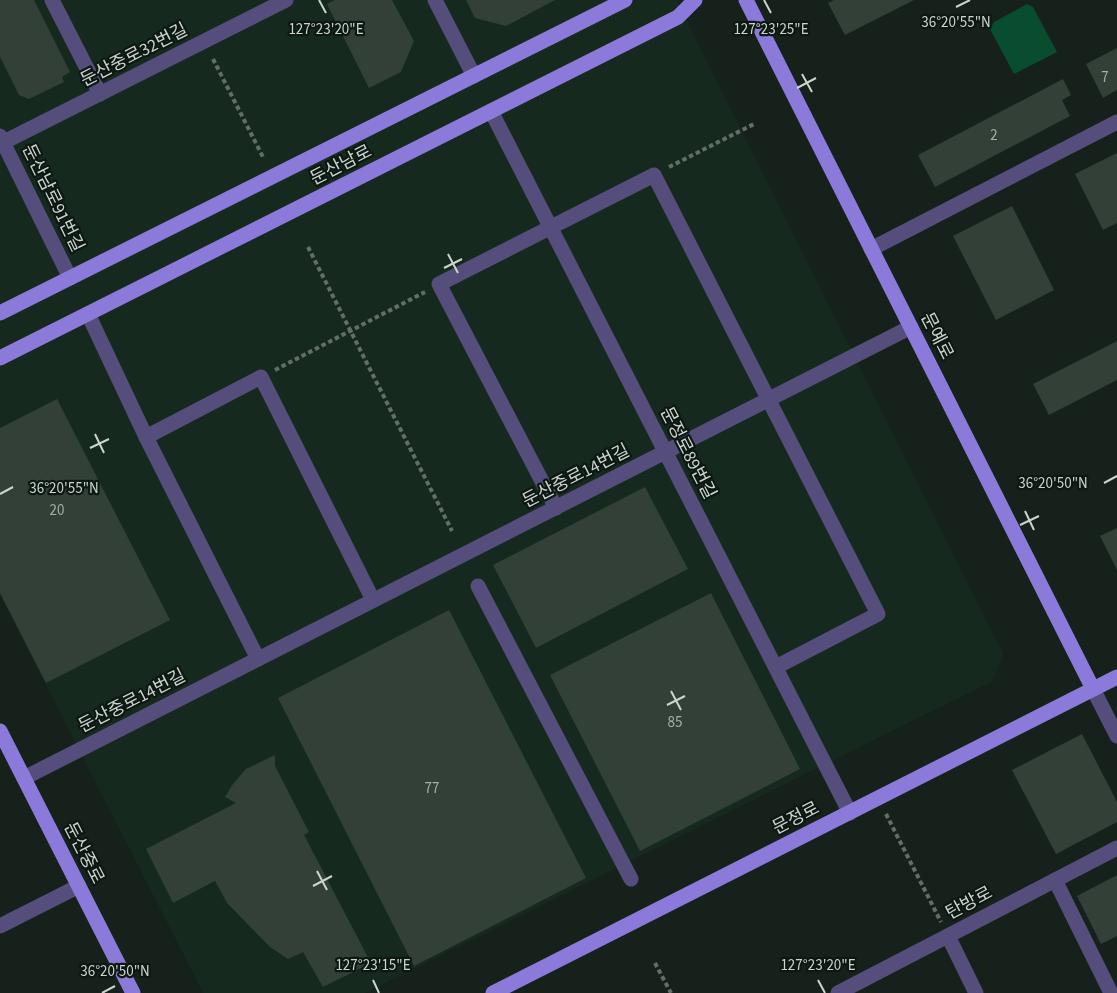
<svg xmlns="http://www.w3.org/2000/svg" width="1117" height="993" font-family="'Source Sans 3','Noto Sans KR',sans-serif">
<style>
.built{fill:#15291e}
.green{fill:#094d30}
.building{fill:#324038}
.lines{fill:none;stroke-linecap:round;stroke-linejoin:round}
.path{stroke:#646e68;stroke-width:4;stroke-dasharray:4.5 3;stroke-linecap:butt}
.minor{stroke:#554d7b;stroke-width:15}
.major{stroke:#8c7adb;stroke-width:15}
.ticks{fill:none;stroke:#ccd4cf;stroke-width:2}
.labels{text-anchor:middle;dominant-baseline:central;stroke-width:4.5;stroke-linejoin:round;paint-order:stroke}
.number-label{font-size:15px;fill:#a6afa9}
.street-label{font-size:18px;fill:#ccd4cf;stroke:#0c1811}
.ticks-label{font-size:15px;text-anchor:middle;fill:#ccd4cf;stroke:#0c1811;stroke-width:4.5;stroke-linejoin:round;paint-order:stroke}
</style>
<rect width="100%" height="100%" fill="#15211a"/>
<polygon class="built" points="0,0 677,0 1003,653 993,681 365,993 203,993 0,595"/>
<polygon class="green" points="1027,4 1033,7 1057,52 1014,74 990,29 994,22"/>
<g class="building">
<polygon points="0,0 34,0 70,72 62,77 64,82 29,99 19,95 0,57"/>
<polygon points="335,0 392,0 414,41 401,72 369,88 327,4"/>
<polygon points="466,0 555,0 506,26 475,18"/>
<polygon points="834,0 914,0 845,35 828,3"/>
<polygon points="1117,48 1117,90 1103,98 1086,64"/>
<polygon points="1063,79 1071,95 1062,100 1070,116 935,187 918,155"/>
<polygon points="1117,153 1117,223 1103,230 1075,174"/>
<polygon points="1012,206 1054,290 996,320 953,236"/>
<polygon points="1117,341 1117,380 1049,415 1033,384"/>
<polygon points="57,399 170,620 46,683 0,593 0,428"/>
<polygon points="645,487 688,569 536,648 493,565"/>
<polygon points="1117,528 1117,570 1100,536"/>
<polygon points="711,593 800,769 640,851 550,675"/>
<polygon points="449,610 586,878 414,966 278,698"/>
<polygon points="1082,734 1117,802 1117,822 1056,854 1012,770"/>
<polygon points="275,755 275,766 309,832 304,835 371,963 323,987 303,952 288,959 270,947 227,903 215,881 173,903 146,849 236,803 225,797 233,784 246,769"/>
<polygon points="1117,875 1117,936 1101,944 1077,896"/>
</g>
<g class="lines">
<g class="path">
<polyline points="213,59 264,159"/>
<polyline points="669,167 754,124"/>
<polyline points="308,247 452,531"/>
<polyline points="275,370 425,292"/>
<polyline points="886,814 941,922"/>
<polyline points="655,963 671,993"/>
</g>
<g class="minor">
<polyline points="52,0 100,94"/>
<polyline points="435,0 474,76"/>
<polyline points="491,111 850,813"/>
<polyline points="0,136 70,278"/>
<polyline points="0,144 286,0"/>
<polyline points="871,249 1117,122"/>
<polyline points="88,314 146,437 258,659"/>
<polyline points="146,437 261,377 373,600"/>
<polyline points="556,508 439,284 654,175 878,614 776,667"/>
<polyline points="478,586 631,879"/>
<polyline points="1093,689 1117,736"/>
<polyline points="24,778 911,327"/>
<polyline points="1055,880 1111,993"/>
<polyline points="0,926 79,886"/>
<polyline points="948,936 976,993"/>
<polyline points="838,993 1117,848"/>
</g>
<g class="major">
<polyline points="746,0 1093,689"/>
<polyline points="0,313 625,0"/>
<polyline points="0,358 678,17 695,0"/>
<polyline points="0,731 133,993"/>
<polyline points="493,993 1117,677"/>
</g>
</g>
<path class="ticks" d="M319,0l7,13M764,0l7,13M956,7l14,-7M802,74l10,18M797,88l19,-10M448,254l10,19M444,268l18,-9M95,434l9,19M90,448l19,-9M1104,483l13,-7M0,494l13,-7M1025,511l9,19M1020,525l19,-9M671,691l10,19M667,705l18,-9M317,871l10,19M313,886l19,-10M373,980l6,13M818,980l7,13M102,993l13,-7"/>
<g class="labels">
<g class="number-label">
<text x="1105" y="77">7</text>
<text x="994" y="135">2</text>
<text x="57" y="510">20</text>
<text x="675" y="722">85</text>
<text x="432" y="788">77</text>
</g>
<g class="street-label">
<text transform="translate(134 55) rotate(-27)">둔산중로32번길</text>
<text transform="translate(341 165) rotate(-27)">둔산남로</text>
<text transform="translate(53 198) rotate(64)">둔산남로91번길</text>
<text transform="translate(937 336) rotate(63)">문예로</text>
<text transform="translate(688 453) rotate(63)">문정로89번길</text>
<text transform="translate(576 476) rotate(-27)">둔산중로14번길</text>
<text transform="translate(132 701) rotate(-27)">둔산중로14번길</text>
<text transform="translate(796 818) rotate(-27)">문정로</text>
<text transform="translate(84 853) rotate(63)">둔산중로</text>
<text transform="translate(969 903) rotate(-28)">탄방로</text>
</g>
</g>
<g class="ticks-label">
<text x="956" y="27">36°20'55"N</text>
<text x="326" y="34">127°23'20"E</text>
<text x="771" y="34">127°23'25"E</text>
<text x="1053" y="488">36°20'50"N</text>
<text x="64" y="493">36°20'55"N</text>
<text x="373" y="970">127°23'15"E</text>
<text x="818" y="970">127°23'20"E</text>
<text x="115" y="976">36°20'50"N</text>
</g>
</svg>
